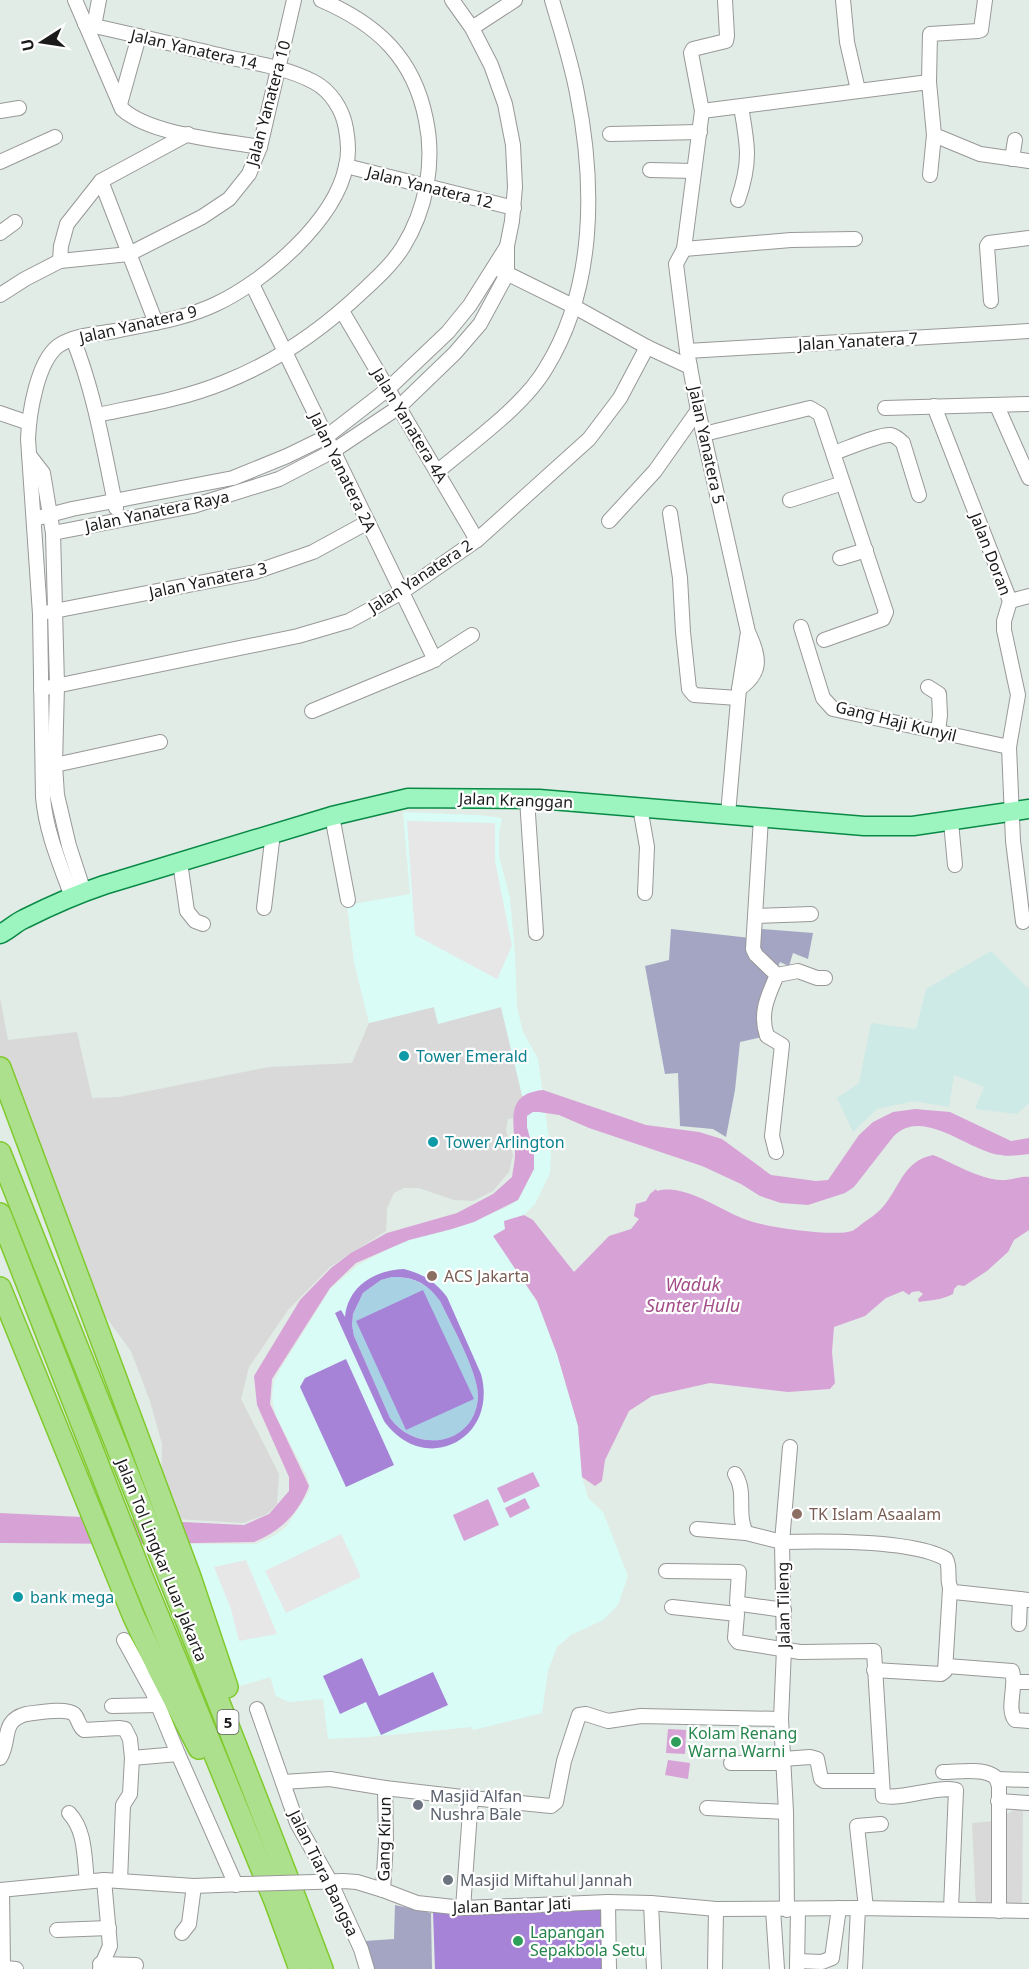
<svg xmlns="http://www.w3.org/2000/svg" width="1029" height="1969" font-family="'Noto Sans',sans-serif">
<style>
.residential{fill:#d8d9d8}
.education{fill:#d9fcf6}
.farmland{fill:#cdeae7}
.grass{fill:#a9d1e4}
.cemetery{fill:#a3a5c3}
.pitch{fill:#a683d7;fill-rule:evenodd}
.parking{fill:#e7e7e7}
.water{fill:#d7a3d6}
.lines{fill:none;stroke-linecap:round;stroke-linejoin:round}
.minor-casing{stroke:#989898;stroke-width:16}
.major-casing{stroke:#098946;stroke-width:21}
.highway-casing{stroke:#81ca2e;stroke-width:24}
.minor{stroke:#fff;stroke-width:14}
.major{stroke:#9cf5be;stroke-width:18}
.highway{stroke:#ace08c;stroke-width:21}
.minor-bridge-casing{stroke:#989898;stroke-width:16;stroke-linecap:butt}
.minor-bridge{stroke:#fff;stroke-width:14}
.culture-dot{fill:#0f9aa8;stroke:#fff;stroke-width:2}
.education-dot{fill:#8d6e63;stroke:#fff;stroke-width:2}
.leisure-dot{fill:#2e9e5b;stroke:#fff;stroke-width:2}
.worship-dot{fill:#6b7280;stroke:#fff;stroke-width:2}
.labels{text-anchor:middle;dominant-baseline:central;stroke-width:4.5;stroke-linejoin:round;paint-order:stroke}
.shield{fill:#fff;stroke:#5f5f5f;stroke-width:1.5}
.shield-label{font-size:15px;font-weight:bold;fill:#1b1b1b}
.street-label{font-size:16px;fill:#1b1b1b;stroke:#fff}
.culture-label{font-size:16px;fill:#0d838f;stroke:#fff;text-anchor:start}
.education-label{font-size:16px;fill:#785e54;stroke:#fff;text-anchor:start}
.leisure-label{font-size:16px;fill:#27864d;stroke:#fff;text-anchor:start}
.worship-label{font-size:16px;fill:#5b616d;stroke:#fff;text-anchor:start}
.water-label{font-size:18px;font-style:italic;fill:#a34e89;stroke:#fff}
</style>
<rect width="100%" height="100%" fill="#e1ece6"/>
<g class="residential">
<polygon points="0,998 8,1040 77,1032 92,1098 119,1097 269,1067 352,1063 369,1023 434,1007 438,1024 501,1007 527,1116 508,1119 506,1130 513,1155 509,1172 493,1191 473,1201 454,1200 419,1188 404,1188 394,1193 387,1208 386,1231 330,1267 288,1310 249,1367 241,1399 279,1474 277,1504 267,1514 243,1523 176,1519 161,1503 162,1444 150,1401 131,1351 86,1290 0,1075"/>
<polygon points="1023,1805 1022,1909 976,1907 972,1823 995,1821"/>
</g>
<polygon class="education" points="403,812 478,815 502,818 499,834 499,856 510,898 515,954 517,1007 523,1032 538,1059 551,1154 550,1173 535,1204 524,1215 504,1221 509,1260 537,1301 557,1354 578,1426 582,1477 588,1498 603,1512 628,1576 618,1605 603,1620 571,1635 557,1647 548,1671 542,1713 473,1730 472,1727 369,1737 328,1739 323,1699 289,1702 276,1696 270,1677 234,1688 183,1544 256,1544 272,1537 286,1527 306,1497 310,1489 307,1476 275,1414 272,1397 274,1381 281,1368 331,1288 358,1265 392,1247 409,1240 452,1229 505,1208 518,1200 534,1169 534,1154 527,1127 527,1116 501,1007 438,1024 434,1007 369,1023 354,962 347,905 410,894"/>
<polygon class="farmland" points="991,951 1029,989 1029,1103 1017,1114 975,1109 984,1087 954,1075 949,1107 914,1101 877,1109 853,1132 837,1098 859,1083 871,1023 916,1029 926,989"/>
<path class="grass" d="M392,1277c22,0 36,7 48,24 11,23 38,71 38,95 -2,49 -60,59 -88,22l-36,-82 -2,-11 1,-11 10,-21 18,-13z"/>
<g class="cemetery">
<polygon points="671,929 759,939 762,929 813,933 808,959 793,953 789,966 780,962 767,991 762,1037 740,1042 735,1090 726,1137 713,1129 680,1126 678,1073 665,1074 645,966 669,960"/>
<polygon points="395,1905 431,1913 432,1969 373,1969 365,1941 394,1939"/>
</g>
<g class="pitch">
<path d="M404,1269c19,5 31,12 43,28l34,77c18,66 -57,103 -97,47l-49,-108 6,-3 4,7c3,-31 30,-47 59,-48zM392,1277c22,-1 36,7 48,24 11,23 38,71 38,95 -2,49 -61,59 -88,22l-36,-82 -2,-11 1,-11 10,-21 18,-13z"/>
<polygon points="423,1290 474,1399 406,1430 356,1321"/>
<polygon points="346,1359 394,1465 346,1487 300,1387 305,1378"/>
<polygon points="362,1658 379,1696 433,1672 448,1705 381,1735 366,1702 340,1714 323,1676"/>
<polygon points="601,1907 603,1969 435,1969 433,1912"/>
</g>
<g class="parking">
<polygon points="407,821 495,823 495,861 512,946 497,979 415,935"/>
<polygon points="341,1534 361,1577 286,1613 265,1571"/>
<polygon points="246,1560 277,1634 239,1641 231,1609 214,1567"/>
</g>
<g class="water">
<path d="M543,1090l103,35 53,7 23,7 49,36 45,6 12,-1 31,-45 14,-13 20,-10 22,-3 35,3 61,29 18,-3v16c-9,1 -19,3 -28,1 -32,-3 -79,-50 -108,-18l-39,50 -9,6 -37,12 -27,-2 -21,-7 -19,-12 -39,-18 -113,-38 -30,-13 -20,-3h-6l-6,4v11l7,27v15l-16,31 -44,22 -22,7 -43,11 -53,23 -26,25 -58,91 -2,25 39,82c-10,27 -28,45 -55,56l-113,2 -141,-1v-30l244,12 25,-11 20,-23v-14l-32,-72 -3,-29 46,-76 31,-32 20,-15 36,-20 70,-20 36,-19 19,-17c1,-8 3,-16 3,-24 0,-30 -12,-59 28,-63z"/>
<path d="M933,1155c21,8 45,24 68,25 10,1 18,-4 28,-3v53l-15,10 -6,12 -21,19 -23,15 -6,-1 -4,4 -1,5c-12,6 -21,6 -34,8l-1,-3 5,-5 -4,-3 -7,1 -3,3 -6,-4 -17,7 -21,18 -31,11 -2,25 3,31 -5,6 -42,3 -78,-9 -58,13 -23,15 -24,49 -3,21 -7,5 -13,-9 -4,-51 -21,-72 -20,-53 -44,-65 12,-7 -1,-8 20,-6 9,5 41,52 35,-36 22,-7 8,-10 -5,-3 2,-12 10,-3 4,-7 6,-5 1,2c29,-8 63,20 90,29 18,7 87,17 105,11 3,-1 8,-6 11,-8 6,-4 13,-9 18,-14 19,-20 21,-48 52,-54z"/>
<polygon points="533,1472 540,1486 504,1503 497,1488"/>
<polygon points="525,1498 530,1508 510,1518 505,1508"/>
<polygon points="488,1499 499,1525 464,1541 453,1515"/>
<polygon points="668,1729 686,1730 685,1754 666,1753"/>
<polygon points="668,1760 690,1763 688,1779 665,1775"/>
</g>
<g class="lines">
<g class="minor-casing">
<g id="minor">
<path d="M75,0l47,109c29,26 99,31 138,38"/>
<polyline points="725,0 727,36 726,41 693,49 691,53 702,111 684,249 676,264 687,351 698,410 748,632 739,689 728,814"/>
<polyline points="843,0 847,42 858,90"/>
<polyline points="94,26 99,0"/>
<polyline points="472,28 515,0"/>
<polyline points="929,82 930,34 978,31 981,30 985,0"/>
<polyline points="120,104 139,36"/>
<polyline points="0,111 19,108"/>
<polyline points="702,111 929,82 934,135 980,154 1029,161"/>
<polyline points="610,134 700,132"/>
<polyline points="1012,159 1015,140"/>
<polyline points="0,162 55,137"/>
<polyline points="346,166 514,208"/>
<polyline points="650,170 694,171"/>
<polyline points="930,175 934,135"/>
<polyline points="101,181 156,323"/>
<path d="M738,200c13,-38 10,-54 3,-93"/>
<polyline points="0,233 15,222"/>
<polyline points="684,249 791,240 855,239"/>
<polyline points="60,261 61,246 67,224 101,181 188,134"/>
<polyline points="500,270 573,306 647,347 690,367"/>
<polyline points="252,284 435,660"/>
<polyline points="0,295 25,279 60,261 129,254 202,217 229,199 249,174 260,147 294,0"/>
<polyline points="991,301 987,246 989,243 1029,238"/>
<polyline points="342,311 477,540"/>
<path d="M73,339c22,55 31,112 43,169"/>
<polyline points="687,351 1029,331"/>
<polyline points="934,406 1010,601 1004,621 1004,630 1018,695 1009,747 1013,841 1023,922"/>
<polyline points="997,406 1029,478"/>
<polyline points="885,408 1029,404"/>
<polyline points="0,413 29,423"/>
<path d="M97,415c43,-9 87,-16 128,-33 53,-21 98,-53 139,-92 14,-13 29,-27 39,-43 23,-37 32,-84 23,-127 -12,-62 -49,-96 -105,-120"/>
<polyline points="704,434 810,408 820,414 886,612 883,619 824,640"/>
<path d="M834,453c12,-4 45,-19 57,-18 5,1 9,5 12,8l16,52"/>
<polyline points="29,455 43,473 53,533 57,685 55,765 57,795 69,846 84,892"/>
<path d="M437,472c34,-29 87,-66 109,-104 50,-81 49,-185 31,-275 -6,-32 -16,-62 -25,-93"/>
<polyline points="790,500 843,483"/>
<polyline points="670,513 680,578 683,632 689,689 694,695 738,698"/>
<polyline points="34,519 72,509 233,478 287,456 326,437 388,389 448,332 470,305 506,248"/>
<polyline points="609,521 655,471 698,410"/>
<polyline points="53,533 193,506 279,479 333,451 399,407 455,353 480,324 507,274 507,246 512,221 515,187 513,145 505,104 491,65 472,28 452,0"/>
<polyline points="840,558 866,550"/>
<polyline points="1010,601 1029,596"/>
<polyline points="49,612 255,572 313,552 368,522"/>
<polyline points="801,627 823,698 833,709 1009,747"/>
<polyline points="928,687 939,694 940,715 938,732"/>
<polyline points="41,689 298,636 349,621 402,592 477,540 589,439 620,398 647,347"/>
<path d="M739,689c23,-16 21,-31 10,-55"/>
<polyline points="312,711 430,662 472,635"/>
<polyline points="55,765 160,742"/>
<polyline points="527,799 536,933"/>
<polyline points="640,807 647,847 645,893"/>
<polyline points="332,816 348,900"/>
<path d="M761,818l-8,131 3,6 21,20c-9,21 -18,38 -10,61l15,9 -10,91 4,16"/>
<polyline points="951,822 955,865"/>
<polyline points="180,862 187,911 195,921 203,924"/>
<path d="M72,897c-12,-33 -26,-65 -29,-100l-3,-183 -12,-175c1,-25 9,-77 30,-93 16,-11 39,-12 57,-15 33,-7 70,-12 101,-27 49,-23 119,-83 130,-138 3,-11 2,-26 0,-37 -3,-19 -15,-38 -32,-47 -26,-14 -59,-19 -87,-25 -47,-11 -95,-23 -142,-33"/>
<polyline points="264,908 273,833"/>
<polyline points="756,916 811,914"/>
<polyline points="777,975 798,971 817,978 825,978"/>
<path d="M735,1474c12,19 1,38 11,59"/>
<polyline points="697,1529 746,1533 782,1542 790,1447"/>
<polyline points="666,1571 739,1572 737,1602 741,1604 784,1610"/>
<path d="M672,1607l65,7 -2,24 3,4 62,10 74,-1 9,145c22,4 54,-11 73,-6l-5,119"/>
<polyline points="1019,1624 1020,1599"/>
<polyline points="124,1640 153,1693 178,1754 236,1885"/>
<path d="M947,1666l65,5c5,15 -6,37 3,49l14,1"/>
<polyline points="874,1670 941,1674 945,1671 950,1589"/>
<polyline points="1014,1682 1029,1682"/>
<polyline points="112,1706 158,1705"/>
<polyline points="257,1709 297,1823 330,1881 361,1949 367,1969"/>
<path d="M0,1758c11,-17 0,-37 26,-44 10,-1 39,-7 48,0 5,5 4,12 10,16l35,-2 6,1 5,10 2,19 -2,36 -7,11 -3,76"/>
<polyline points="132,1758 178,1754"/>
<polyline points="783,1759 810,1757 817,1759 821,1779 824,1781 881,1781"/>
<polyline points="731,1763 783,1763"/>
<path d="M943,1772c14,0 37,-4 49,3 5,2 6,7 7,12v124"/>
<polyline points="997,1779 1029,1780"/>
<polyline points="283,1782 330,1779 385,1788 471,1798"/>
<polyline points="998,1801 1029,1803"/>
<polyline points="707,1808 786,1812"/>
<path d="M69,1813c17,18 15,45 18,68"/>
<polyline points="314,1882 343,1881 357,1882 383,1890 417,1903 463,1908 608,1902 651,1903 716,1909 858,1908 1029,1911"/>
<polyline points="0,1890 104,1880 194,1886 243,1884"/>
<polyline points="2,1890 3,1965 5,1968 16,1969"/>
<polyline points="383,1890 386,1842 385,1788"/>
<polyline points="608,1902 609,1969"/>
<polyline points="651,1903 654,1969"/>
<polyline points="463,1908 471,1798 551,1806 556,1802 564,1761 579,1715 586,1714 608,1721 641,1716 781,1719"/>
<polyline points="866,1908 857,1826 881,1824"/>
<polyline points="773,1909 777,1969"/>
<path d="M787,1910l-1,-98 -5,-93 3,-70 -2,-107c39,-1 132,-2 164,17 6,11 -2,25 8,33l75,8"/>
<polyline points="57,1930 109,1928"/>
<polyline points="182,1933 189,1924 194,1886"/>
<polyline points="797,1961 822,1962 832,1958 839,1908"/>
<polyline points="100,1964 136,1965"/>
<polyline points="100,1969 110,1946 104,1880"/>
<polyline points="715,1969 716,1909"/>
<polyline points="797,1969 798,1909"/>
<polyline points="855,1969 858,1908"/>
</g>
</g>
<g class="major-casing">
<path id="major" d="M0,934c9,-4 15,-11 24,-15 26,-13 53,-25 80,-34l228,-69 76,-18 131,1 325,27h49l116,-17"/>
</g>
<g class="highway-casing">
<g id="highway">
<polyline points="0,1068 190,1577 227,1687"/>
<path d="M0,1153c107,272 219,542 322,816"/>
<polyline points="0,1214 140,1572 275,1901 300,1969"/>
<polyline points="0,1288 134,1617 159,1670 199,1748"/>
</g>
</g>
<use href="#minor" class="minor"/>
<use href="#major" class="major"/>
<use href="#highway" class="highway"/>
<g class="minor-bridge-casing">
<polyline id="minor-bridge" points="243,1884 314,1882"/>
</g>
<use href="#minor-bridge" class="minor-bridge"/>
</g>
<g class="culture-dot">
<circle cx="404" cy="1056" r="6"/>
<circle cx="433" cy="1142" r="6"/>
<circle cx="18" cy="1597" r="6"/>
</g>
<g class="education-dot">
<circle cx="432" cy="1276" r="6"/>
<circle cx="797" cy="1514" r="6"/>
</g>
<g class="leisure-dot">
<circle cx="676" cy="1742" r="6"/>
<circle cx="518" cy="1941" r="6"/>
</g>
<g class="worship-dot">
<circle cx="418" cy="1805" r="6"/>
<circle cx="448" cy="1880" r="6"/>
</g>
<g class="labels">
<rect class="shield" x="217.5" y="1710" width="21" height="24" rx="4.5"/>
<g class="shield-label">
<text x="228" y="1722">5</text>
</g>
<g class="street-label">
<text transform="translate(194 49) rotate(13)">Jalan Yanatera 14</text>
<text transform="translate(268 103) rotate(-75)">Jalan Yanatera 10</text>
<text transform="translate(430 187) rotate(14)">Jalan Yanatera 12</text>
<text transform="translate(138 324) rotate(-13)">Jalan Yanatera 9</text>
<text transform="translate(858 341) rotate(-3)">Jalan Yanatera 7</text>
<text transform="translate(410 425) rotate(59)">Jalan Yanatera 4A</text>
<text transform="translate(707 445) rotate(78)">Jalan Yanatera 5</text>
<text transform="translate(343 472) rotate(64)">Jalan Yanatera 2A</text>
<text transform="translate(157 511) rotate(-12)">Jalan Yanatera Raya</text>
<text transform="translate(991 554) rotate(69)">Jalan Doran</text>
<text transform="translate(420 576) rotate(-33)">Jalan Yanatera 2</text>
<text transform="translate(208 580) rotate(-12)">Jalan Yanatera 3</text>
<text transform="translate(896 721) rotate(14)">Gang Haji Kunyil</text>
<text transform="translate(516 800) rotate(2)">Jalan Kranggan</text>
<text transform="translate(162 1560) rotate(68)">Jalan Tol Lingkar Luar Jakarta</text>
<text transform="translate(783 1605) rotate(-91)">Jalan Tileng</text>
<text transform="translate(384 1839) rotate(-89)">Gang Kirun</text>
<text transform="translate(324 1873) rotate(64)">Jalan Tiara Bangsa</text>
<text transform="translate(512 1905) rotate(-2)">Jalan Bantar Jati</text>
</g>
<g class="culture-label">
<text x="416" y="1056">Tower Emerald</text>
<text x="445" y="1142">Tower Arlington</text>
<text x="30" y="1597">bank mega</text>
</g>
<g class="education-label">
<text x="444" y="1276">ACS Jakarta</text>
<text x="809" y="1514">TK Islam Asaalam</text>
</g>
<g class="leisure-label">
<text x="688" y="1733">Kolam Renang<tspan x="688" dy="18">Warna Warni</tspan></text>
<text x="530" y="1932">Lapangan<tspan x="530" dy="18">Sepakbola Setu</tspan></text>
</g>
<g class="worship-label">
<text x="430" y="1796">Masjid Alfan<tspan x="430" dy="18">Nushra Bale</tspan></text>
<text x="460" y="1880">Masjid Miftahul Jannah</text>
</g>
<g class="water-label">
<text x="693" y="1284">Waduk<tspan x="693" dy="21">Sunter Hulu</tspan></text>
</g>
</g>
<g transform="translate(42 42) rotate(258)" stroke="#ffffff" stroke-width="4.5" paint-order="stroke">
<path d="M0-4.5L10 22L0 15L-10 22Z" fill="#1b1b1b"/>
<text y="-9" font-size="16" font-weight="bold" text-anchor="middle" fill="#1b1b1b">U</text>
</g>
</svg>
